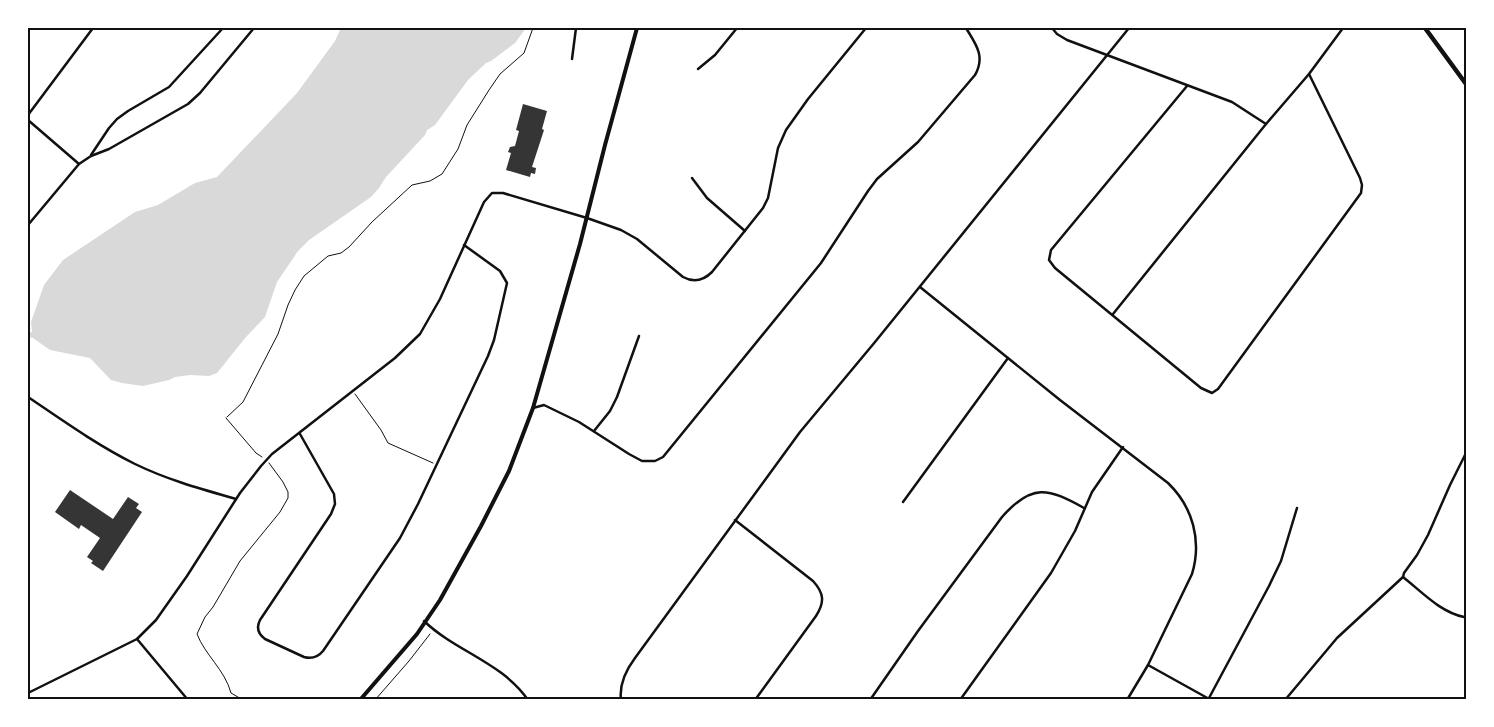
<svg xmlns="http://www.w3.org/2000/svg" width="1494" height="727" font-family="'IBM Plex Sans',sans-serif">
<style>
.water{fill:#d9d9d9}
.building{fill:#353535}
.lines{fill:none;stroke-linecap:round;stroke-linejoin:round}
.path{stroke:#111;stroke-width:1}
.minor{stroke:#111;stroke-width:2.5}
.secondary{stroke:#111;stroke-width:4}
.primary{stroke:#111;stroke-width:4.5}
.neatline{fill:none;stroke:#111;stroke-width:2}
</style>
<rect width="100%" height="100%" fill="#fff"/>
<polygon class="water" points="341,28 526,28 515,43 491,61 486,63 468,80 435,125 427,130 425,135 386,177 379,188 371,197 309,240 298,251 277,282 265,317 246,337 217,373 209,376 190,375 175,377 169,380 143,386 122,383 111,380 90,358 50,350 33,338 28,337 28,333 32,332 31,322 44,285 63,260 135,212 158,205 195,183 217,177 297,93 335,41"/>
<g class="building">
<polygon points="523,104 547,111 542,129 544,130 532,167 536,168 535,174 531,173 530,177 506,170 511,153 508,152 510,147 515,146 519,131 516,130"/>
<polygon points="70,490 113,519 128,497 139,504 136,508 142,512 103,571 91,563 93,561 87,557 100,538 81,525 79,529 55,512"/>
</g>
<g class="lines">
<g class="path">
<polyline points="355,394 381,430 388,443 433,463"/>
<polyline points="227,417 243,402 278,334 288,305 295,290 304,276 328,256 341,253 349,247 372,222 412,185 430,181 442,174 458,149 467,125 489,90 500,74 524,53 533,28"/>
<polyline points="226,418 256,453 262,457"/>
<path d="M243,700l-12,-7c-6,-23 -26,-38 -34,-59l8,-17 8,-10 27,-46 40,-49 8,-14v-6l-5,-10 -14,-19"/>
<polyline points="375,700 409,661 430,634"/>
</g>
<g class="minor">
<polyline points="1052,28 1057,34 1067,40 1232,102 1266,124"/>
<polyline points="572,59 576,28"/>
<polyline points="698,69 715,55 737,28"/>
<polyline points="1187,86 1051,250 1049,260 1055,268 1201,388 1212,393 1218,389 1361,193 1362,185 1360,178 1309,74"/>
<polyline points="28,115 93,28"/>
<polyline points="28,120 79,164"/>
<polyline points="91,155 109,128 117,119 128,111 169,87 223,28"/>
<polyline points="692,178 707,198 745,231"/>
<polyline points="28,225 79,164 91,156 109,149 188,104 200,93 254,28"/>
<path d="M920,287l140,113 108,83c25,24 34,58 24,91l-44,91 -21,35"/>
<polyline points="1113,314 1266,124 1309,74 1343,28"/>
<path d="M28,397c34,23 69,48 107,67 33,16 66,25 101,35"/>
<path d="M533,408l11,-3 35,17 50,32 13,7h13l8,-4 158,-194 47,-72 9,-12 41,-37 57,-67c11,-19 0,-32 -9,-47"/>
<polyline points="594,431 610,411 617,397 639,336"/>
<path d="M300,434l34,60 1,10 -4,10 -71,106c-4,8 -2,14 5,19l39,18c7,2 14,0 19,-6l77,-113 18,-34 70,-148 6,-16 13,-57 -7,-12 -36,-26"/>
<polyline points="903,502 1008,358"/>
<path d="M735,520l78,61c11,12 12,21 3,35l-61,84"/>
<path d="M1403,577c19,15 37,35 61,40"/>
<path d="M424,621c31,30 79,42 104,79"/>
<polyline points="137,639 188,700"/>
<polyline points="1148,665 1211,700"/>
<path d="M28,693l109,-54 19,-19 31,-44 53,-83 21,-27 11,-12 123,-96 25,-24 20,-35 44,-97 8,-9h11l84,25 34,12 16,9 46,38c11,6 20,4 29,-5l51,-64 5,-10 10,-50 8,-18 22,-31 58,-71"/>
<polyline points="1209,698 1269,586 1281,561 1297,508"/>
<path d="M621,700c-2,-16 5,-30 14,-42l165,-226 75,-90 254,-314"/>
<path d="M870,700l48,-69 84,-114c30,-34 46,-29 82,-9"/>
<polyline points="960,700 1051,573 1075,531 1092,492 1123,447"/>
<polyline points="1285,700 1337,638 1403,577 1404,573 1417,555 1428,535 1450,485 1466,453"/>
</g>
<polyline class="secondary" points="360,700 417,634 440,600 481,526 509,471 533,408 580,244 605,145 637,28"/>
<polyline class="primary" points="1425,28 1466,84"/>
</g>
<rect width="1494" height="727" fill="none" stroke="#ffffff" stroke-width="58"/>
<rect x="29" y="29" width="1436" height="669" class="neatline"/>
</svg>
